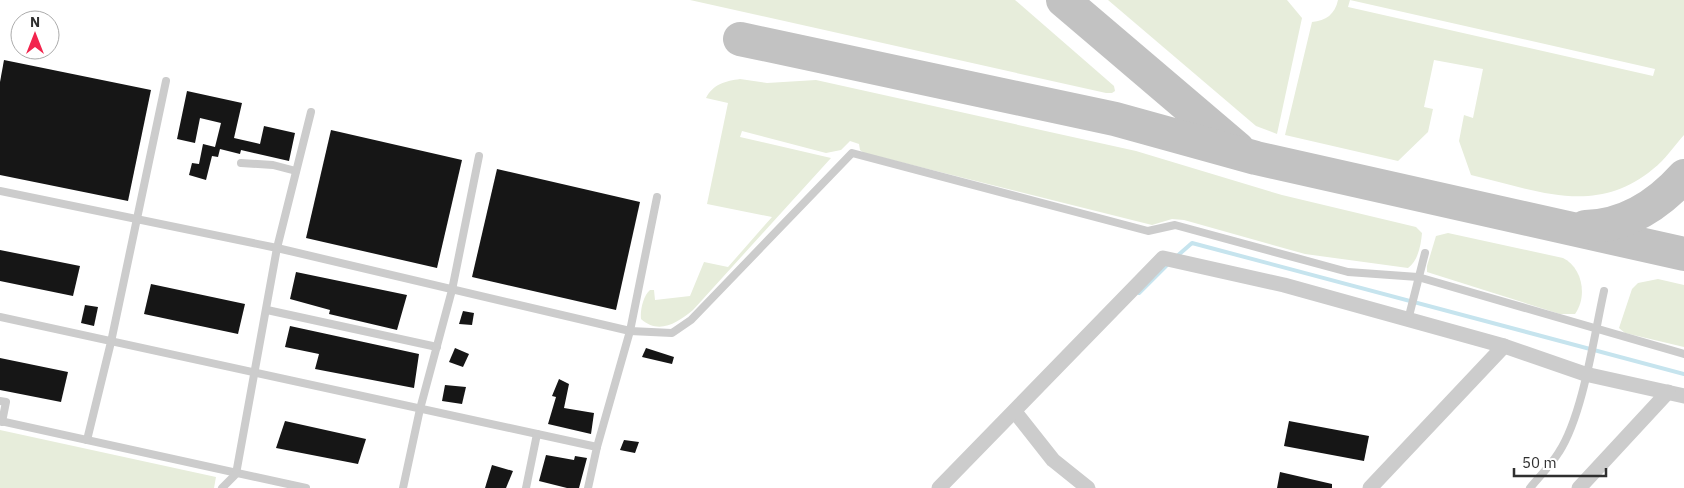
<svg xmlns="http://www.w3.org/2000/svg" width="1684" height="488" font-family="'IBM Plex Sans',sans-serif">
<style>
.green{fill:#e7eddb;fill-rule:evenodd}
.lines{fill:none;stroke-linecap:round;stroke-linejoin:round}
.stream{stroke:#c6e4ee;stroke-width:4}
.taxiway{stroke:#c2c2c2;stroke-width:34}
.building{fill:#161616}
.service{stroke:#ccc;stroke-width:8}
.minor{stroke:#ccc;stroke-width:15}
</style>
<rect width="100%" height="100%" fill="#fff"/>
<g class="green">
<polygon points="690,0 1015,0 1106,79 1114,86 1115,91 1112,93 1106,93"/>
<polygon points="1108,0 1287,0 1302,18 1277,134 1256,126"/>
<path d="M1338,0h346v135c-10,11 -19,25 -31,34 -57,48 -117,21 -182,6l-12,-34 5,-26 9,3 10,-49 -49,-9 -10,47 9,2 -5,23 -30,29 -113,-26 27,-113c14,-1 23,-8 26,-22zM1350,0l305,69 -2,7 -305,-69z"/>
<path d="M740,79l27,4 49,-3 320,71 146,44 134,32 6,6c-1,12 -4,28 -14,35l-103,-14 -121,-34 -12,-1 -20,6 -288,-72 -4,-3 -1,-6 -9,-3 -9,9 -15,3 -84,-22 -2,6 91,21 -138,152c-16,13 -34,25 -52,9 -1,-8 2,-23 9,-29h4l1,10 35,-4 14,-34 24,5 44,-50 -65,-13 21,-101 -22,-5c7,-14 20,-17 34,-19z"/>
<path d="M1448,233l115,25c19,9 25,38 12,56h-15l-133,-42v-6l9,-30z"/>
<polygon points="1658,279 1684,285 1684,347 1625,333 1619,328 1632,289 1638,283"/>
<polygon points="0,430 216,477 214,488 0,488"/>
</g>
<g class="lines">
<g class="stream">
<polyline points="1176,257 1192,243 1684,374"/>
<polyline points="1139,293 1169,263"/>
</g>
<g class="taxiway">
<polyline points="1063,0 1238,149"/>
<polyline points="740,39 1115,119 1256,158 1684,254"/>
<path d="M1585,227c40,-1 73,-22 99,-51"/>
</g>
</g>
<g class="building">
<polygon points="4,60 151,90 128,201 0,175 0,82"/>
<polygon points="187,91 242,103 234,138 260,144 264,126 295,133 289,161 241,150 240,154 220,149 218,157 212,156 206,180 189,175 192,163 199,164 203,144 215,147 221,123 200,118 195,143 177,139"/>
<polygon points="331,130 462,160 437,268 306,238"/>
<polygon points="497,169 640,202 616,310 472,277"/>
<polygon points="0,250 80,266 73,296 0,281"/>
<polygon points="296,272 407,295 397,330 329,314 330,310 290,299"/>
<polygon points="151,284 245,304 238,334 144,314"/>
<polygon points="85,305 98,307 94,326 81,323"/>
<polygon points="463,311 474,313 472,325 459,324"/>
<polygon points="290,326 419,354 414,388 315,369 319,354 285,347"/>
<polygon points="455,348 469,354 463,367 449,362"/>
<polygon points="646,348 674,357 672,364 642,357"/>
<polygon points="0,358 68,372 61,402 0,390"/>
<polygon points="559,379 569,384 564,408 594,413 591,434 548,424 556,397 552,396"/>
<polygon points="445,385 466,387 462,404 442,401"/>
<polygon points="285,421 366,439 358,464 276,448"/>
<polygon points="1289,421 1369,436 1364,461 1284,446"/>
<polygon points="624,440 639,442 635,453 620,450"/>
<polygon points="546,455 574,460 575,456 587,458 579,488 567,488 539,481"/>
<polygon points="492,465 513,471 506,488 485,488"/>
<polygon points="1280,472 1332,484 1332,488 1277,488"/>
</g>
<g class="lines">
<g class="service">
<polyline points="241,163 273,165 296,171"/>
<polyline points="0,191 277,248 630,331 672,333 691,320 852,153 1148,231 1175,225 1348,272 1418,277 1684,354"/>
<polyline points="267,310 437,347"/>
<polyline points="0,317 597,447"/>
<polyline points="1408,320 1425,253"/>
<polyline points="0,401 6,402 2,422"/>
<polyline points="0,421 306,488"/>
<polyline points="87,440 111,342 166,81"/>
<polyline points="222,488 236,474 277,248 311,112"/>
<polyline points="403,488 420,409 452,290 479,156"/>
<polyline points="526,488 537,434"/>
<polyline points="588,488 597,447 630,331 657,197"/>
<path d="M1530,488c10,-12 21,-23 29,-36 24,-37 35,-116 45,-161"/>
</g>
<g class="minor">
<polyline points="1015,412 1053,460 1088,488"/>
<polyline points="939,488 1163,258 1284,285 1504,346 1585,374 1684,396"/>
<polyline points="1370,488 1504,346"/>
<polyline points="1579,488 1668,392"/>
</g>
</g>
<g transform="translate(35 35)"><circle r="24" fill="#ffffff" stroke="#acacac"/>
<path d="M0-4L9 19L0 12L-9 19Z" fill="#f2244d"/>
<text y="-8" font-size="14" font-weight="bold" text-anchor="middle" fill="#2f2f2f">N</text>
</g>
<path d="M1514 468v8h92v-8" fill="none" stroke="#2f2f2f" stroke-width="2.5"/>
<text x="1522" y="468" font-size="15" fill="#2f2f2f" stroke="#ffffff" stroke-width="4" paint-order="stroke">50 m</text>
</svg>
